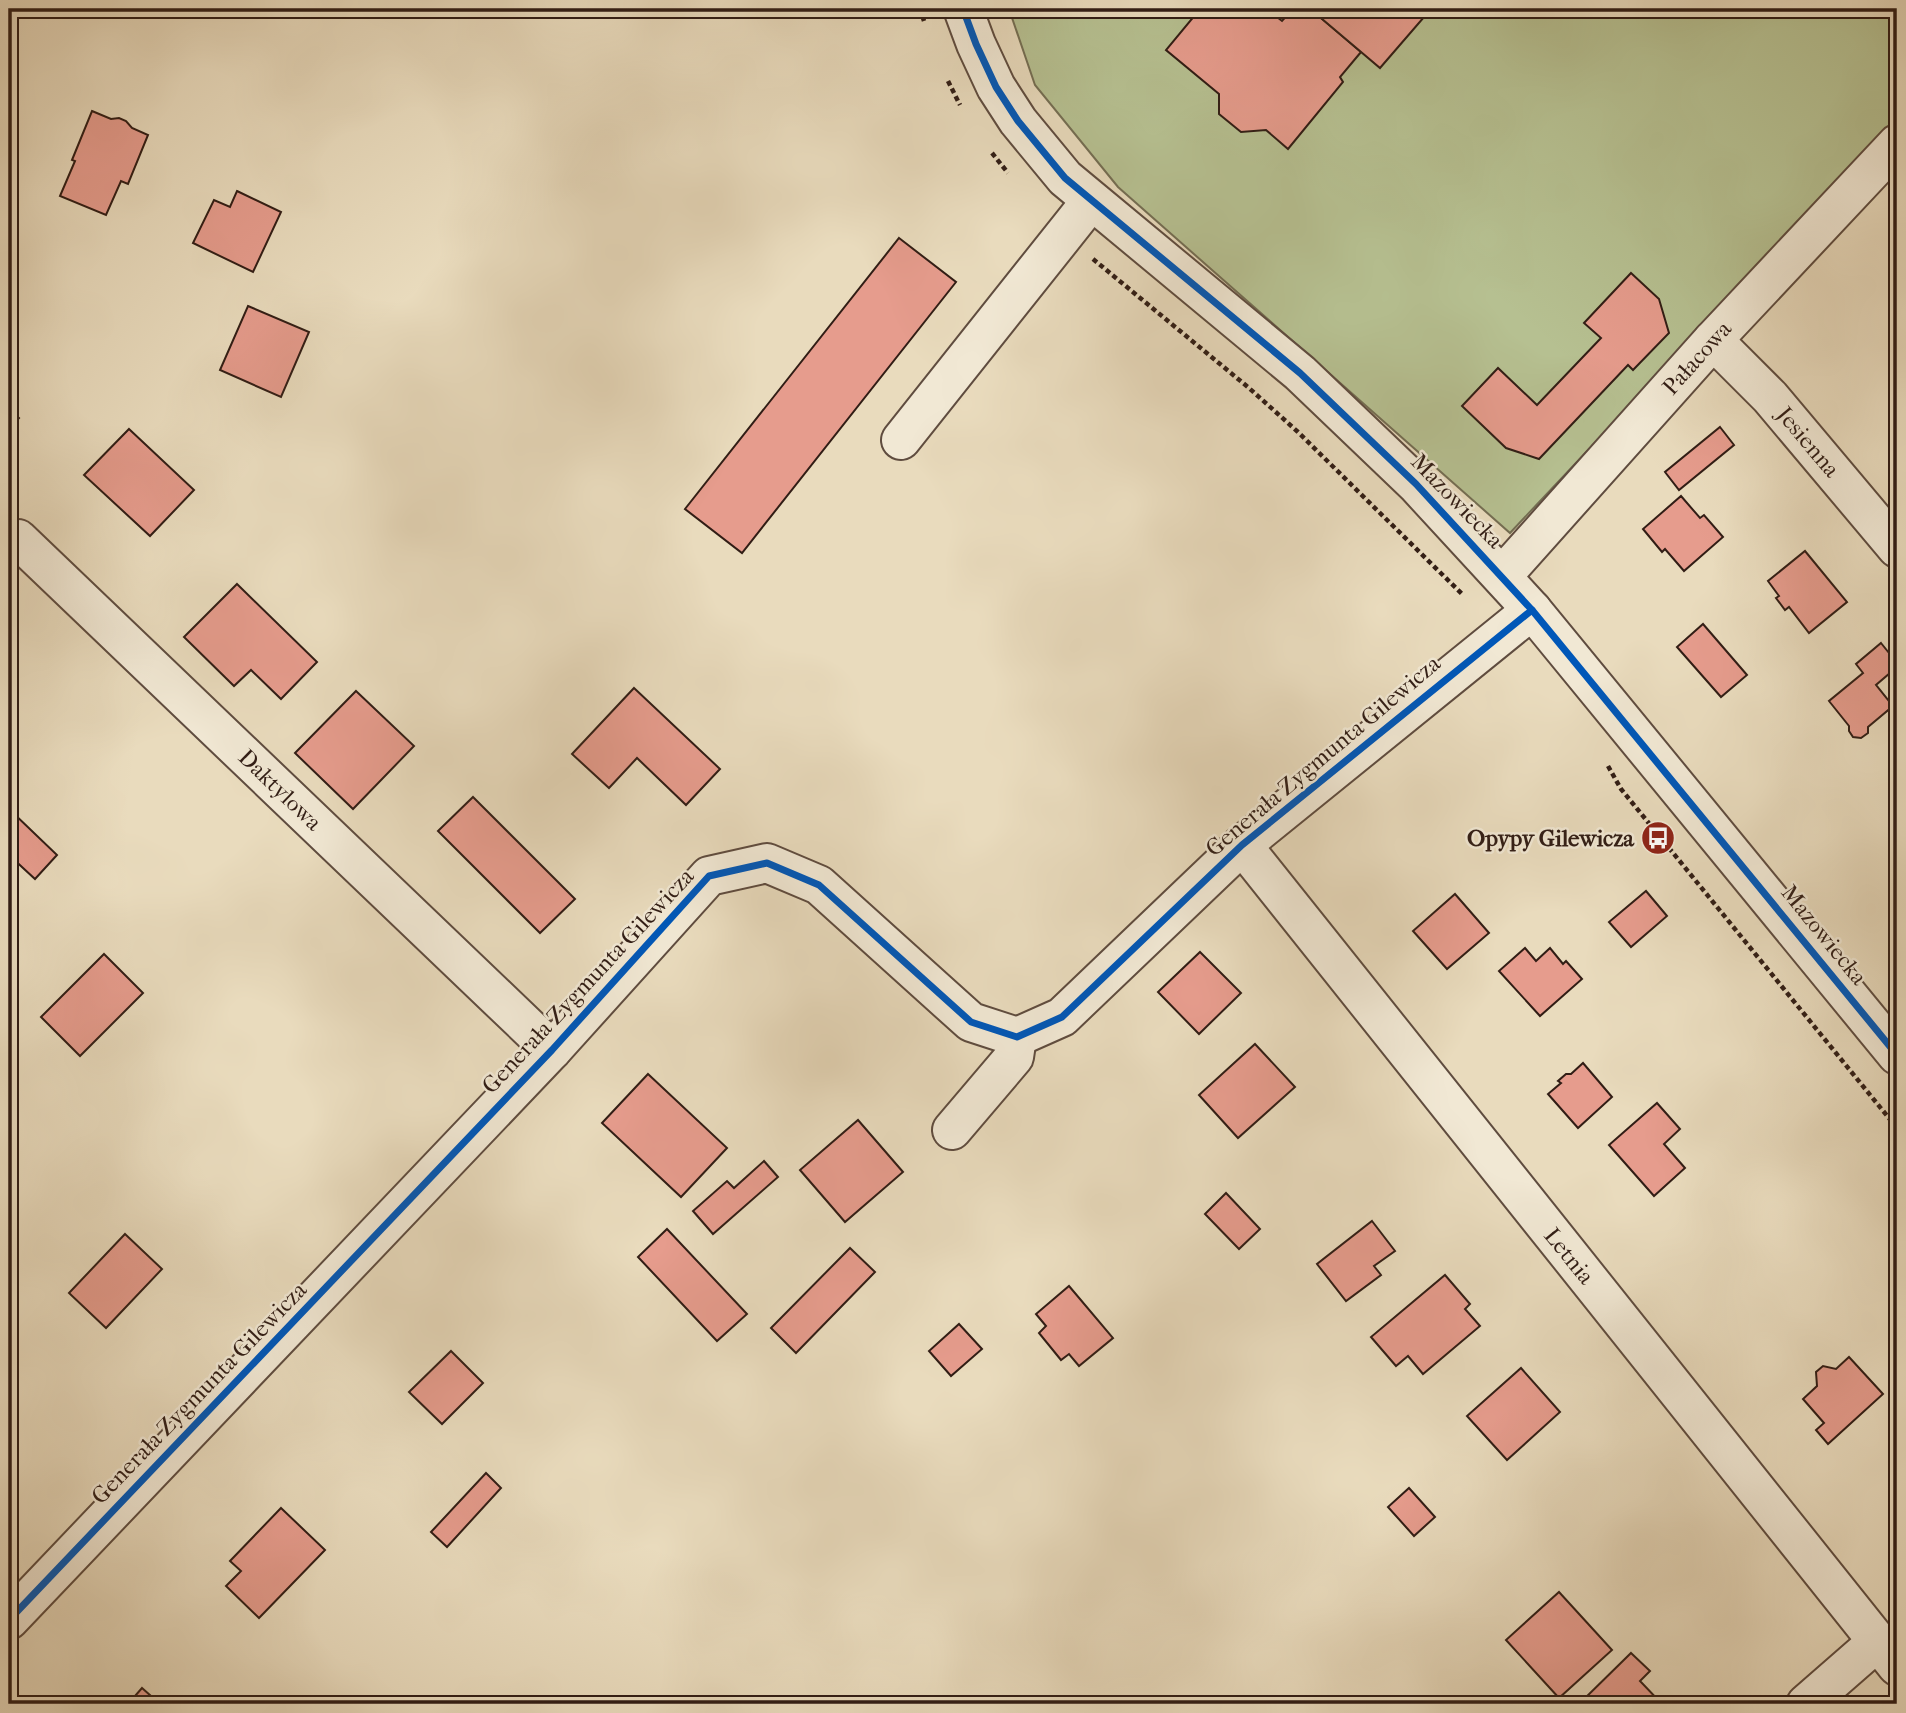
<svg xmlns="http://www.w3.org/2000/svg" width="1906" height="1713" font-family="'IM FELL French Canon',serif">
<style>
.green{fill:#b6c091;stroke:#746e53;stroke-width:2}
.building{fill:#e69c8d;stroke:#311d15;stroke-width:2}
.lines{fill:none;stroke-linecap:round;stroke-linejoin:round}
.minor-casing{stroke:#5f4c3f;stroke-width:42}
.path{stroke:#311d15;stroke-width:4.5;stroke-dasharray:5 3.5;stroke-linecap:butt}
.minor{stroke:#f1e8d4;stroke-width:38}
.cycleway-casing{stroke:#f1e8d4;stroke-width:11}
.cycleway{stroke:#0057b8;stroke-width:7}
.labels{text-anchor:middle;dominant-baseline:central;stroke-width:5;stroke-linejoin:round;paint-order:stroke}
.street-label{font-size:23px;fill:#311d15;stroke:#f1e8d4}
.poi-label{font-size:23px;font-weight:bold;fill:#311d15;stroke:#f1e8d4;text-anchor:end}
</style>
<rect width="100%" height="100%" fill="#e9dbbd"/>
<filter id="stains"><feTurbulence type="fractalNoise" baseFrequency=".00286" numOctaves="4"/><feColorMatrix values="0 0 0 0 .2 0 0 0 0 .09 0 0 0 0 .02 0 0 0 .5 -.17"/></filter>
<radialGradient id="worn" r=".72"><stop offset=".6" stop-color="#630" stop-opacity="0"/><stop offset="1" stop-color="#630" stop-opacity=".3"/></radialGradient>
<polygon class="green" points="1009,9 1897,9 1897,122 1510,533 1118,187 1035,85"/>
<g class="building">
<polygon points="1200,9 1267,9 1282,21 1293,9 1319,9 1315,13 1361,52 1340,77 1343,82 1288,149 1266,130 1241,132 1219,114 1219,94 1166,50"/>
<polygon points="1319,9 1431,9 1380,68 1315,13"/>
<polygon points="92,111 111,119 119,118 126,121 132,128 148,135 128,184 121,181 106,215 60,196 75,161 72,160"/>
<polygon points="237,191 281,212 253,272 193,243 214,200 230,207"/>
<polygon points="899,238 956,282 742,553 685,509"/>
<polygon points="1631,273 1659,299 1669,333 1633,370 1628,365 1539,459 1506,448 1462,406 1498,368 1537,405 1601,338 1584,323"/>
<polygon points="248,306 309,332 281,397 220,370"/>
<polygon points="9,409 19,418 9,429"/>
<polygon points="1720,427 1734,445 1679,490 1665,472"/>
<polygon points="129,429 194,490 150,536 84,475"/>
<polygon points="1681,496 1700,518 1704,515 1723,537 1684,571 1665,549 1662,552 1643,529"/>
<polygon points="1805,551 1847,602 1809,633 1789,607 1785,610 1776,598 1779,596 1768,581"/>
<polygon points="237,584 317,662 281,699 251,670 234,686 184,637"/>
<polygon points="1703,624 1747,675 1721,697 1677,647"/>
<polygon points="1881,643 1897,663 1897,667 1876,685 1893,706 1868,727 1868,733 1861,738 1853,737 1849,731 1849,726 1829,701 1863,673 1856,664"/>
<polygon points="634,688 720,769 686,805 637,758 609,788 572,754"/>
<polygon points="356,691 414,746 353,809 295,753"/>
<polygon points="473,797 575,899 540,933 438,831"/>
<polygon points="9,809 57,855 35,879 9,855"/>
<polygon points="1646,891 1667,916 1631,947 1609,922"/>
<polygon points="1455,894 1489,933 1447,969 1413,931"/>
<polygon points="1525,948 1536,961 1550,948 1563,964 1566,961 1582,979 1540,1016 1499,971"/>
<polygon points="1200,952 1241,993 1199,1034 1158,992"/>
<polygon points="104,954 143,993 80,1056 41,1017"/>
<polygon points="1255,1044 1295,1087 1238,1138 1199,1095"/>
<polygon points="1583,1063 1612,1097 1578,1128 1548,1094 1561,1083 1558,1081 1566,1074 1571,1074"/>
<polygon points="648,1074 727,1148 681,1197 602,1123"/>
<polygon points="1657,1103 1680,1129 1664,1144 1685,1168 1654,1196 1609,1145"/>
<polygon points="858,1120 903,1172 845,1222 800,1170"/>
<polygon points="764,1161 778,1177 713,1234 693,1211 727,1181 734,1188"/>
<polygon points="1226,1193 1260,1229 1239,1249 1205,1214"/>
<polygon points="1372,1221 1395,1251 1374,1266 1381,1275 1346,1301 1317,1264"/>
<polygon points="667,1229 747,1314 717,1341 638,1257"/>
<polygon points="125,1234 162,1269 106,1328 69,1293"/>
<polygon points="850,1248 875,1272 796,1353 771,1328"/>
<polygon points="1445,1275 1470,1304 1465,1309 1480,1326 1423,1374 1408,1356 1396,1366 1371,1337"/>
<polygon points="1069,1286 1113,1338 1079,1366 1069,1354 1061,1360 1039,1333 1046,1326 1036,1314"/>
<polygon points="959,1324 982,1349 951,1376 929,1351"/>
<polygon points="451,1351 483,1383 442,1424 409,1392"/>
<polygon points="1849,1357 1883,1394 1828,1444 1816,1430 1824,1423 1803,1399 1817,1386 1816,1372 1823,1366 1836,1369"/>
<polygon points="1521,1368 1560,1412 1507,1460 1467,1416"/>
<polygon points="486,1473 501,1488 447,1547 431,1532"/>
<polygon points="1409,1488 1435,1517 1414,1536 1388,1507"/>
<polygon points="281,1508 325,1550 259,1618 226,1586 241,1571 230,1561"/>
<polygon points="1559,1592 1612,1650 1559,1698 1506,1640"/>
<polygon points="1631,1653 1650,1671 1640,1681 1662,1704 1579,1704"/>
<polygon points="142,1688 160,1704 128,1704"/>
</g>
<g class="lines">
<g class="minor-casing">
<g id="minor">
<polyline points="963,9 976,44 996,87 1018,121 1065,178 1300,373 1416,484 1532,610 1897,1055"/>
<polyline points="1713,340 1770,397 1897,548"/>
<polyline points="901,440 1091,201"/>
<polyline points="9,549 18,539 552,1050"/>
<polyline points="1502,576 1713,340 1897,144"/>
<polyline points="1242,845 1897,1666"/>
<polyline points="952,1130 1014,1057 1017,1037"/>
<polyline points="9,1620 552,1050 709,876 767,863 819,885 971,1022 1017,1037 1062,1017 1242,845 1532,610"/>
<polyline points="1806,1704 1877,1642"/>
</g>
</g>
<g class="path">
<polyline points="920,9 924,21"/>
<polyline points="948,81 960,105"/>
<polyline points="992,153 1008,173"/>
<polyline points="1093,259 1249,388 1298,432 1462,594"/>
<polyline points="1608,766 1621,789 1897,1128"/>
</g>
<use href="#minor" class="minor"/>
<g class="cycleway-casing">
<g id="cycleway">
<polyline points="963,9 976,44 996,87 1018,121 1065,178 1300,373 1416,484 1532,610 1897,1055"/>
<polyline points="9,1620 552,1050 709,876 767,863 819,885 971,1022 1017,1037 1062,1017 1242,845 1532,610"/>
</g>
</g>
<use href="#cycleway" class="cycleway"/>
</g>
<defs>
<g id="bus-disc" transform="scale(1.75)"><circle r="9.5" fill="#8f2418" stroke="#f1e8d4"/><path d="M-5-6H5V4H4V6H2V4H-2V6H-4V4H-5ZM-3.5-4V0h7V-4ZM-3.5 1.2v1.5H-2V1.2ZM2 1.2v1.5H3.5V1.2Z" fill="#fff"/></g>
</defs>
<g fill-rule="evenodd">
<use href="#bus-disc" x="1658" y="838"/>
</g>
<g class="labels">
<g class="street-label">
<text transform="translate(1697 358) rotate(-48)">Pałacowa</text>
<text transform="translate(1808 442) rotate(50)">Jesienna</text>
<text transform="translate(1457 501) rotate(46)">Mazowiecka</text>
<text transform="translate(1323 756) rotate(-40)">Generała Zygmunta Gilewicza</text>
<text transform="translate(280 790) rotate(44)">Daktylowa</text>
<text transform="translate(1824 935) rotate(51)">Mazowiecka</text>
<text transform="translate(588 981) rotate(-47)">Generała Zygmunta Gilewicza</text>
<text transform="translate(1569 1256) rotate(51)">Letnia</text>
<text transform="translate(199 1393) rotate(-46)">Generała Zygmunta Gilewicza</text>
</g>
<g class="poi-label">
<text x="1634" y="838">Opypy Gilewicza</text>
</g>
</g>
<rect width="1906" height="1713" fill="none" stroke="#e9dbbd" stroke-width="35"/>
<rect x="10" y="10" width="1885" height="1692" fill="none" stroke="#311d15" stroke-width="3.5"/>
<rect x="18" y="18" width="1871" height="1678" fill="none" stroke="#311d15" stroke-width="2"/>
<rect width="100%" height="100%" filter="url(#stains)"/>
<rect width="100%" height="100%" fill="url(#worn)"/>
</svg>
